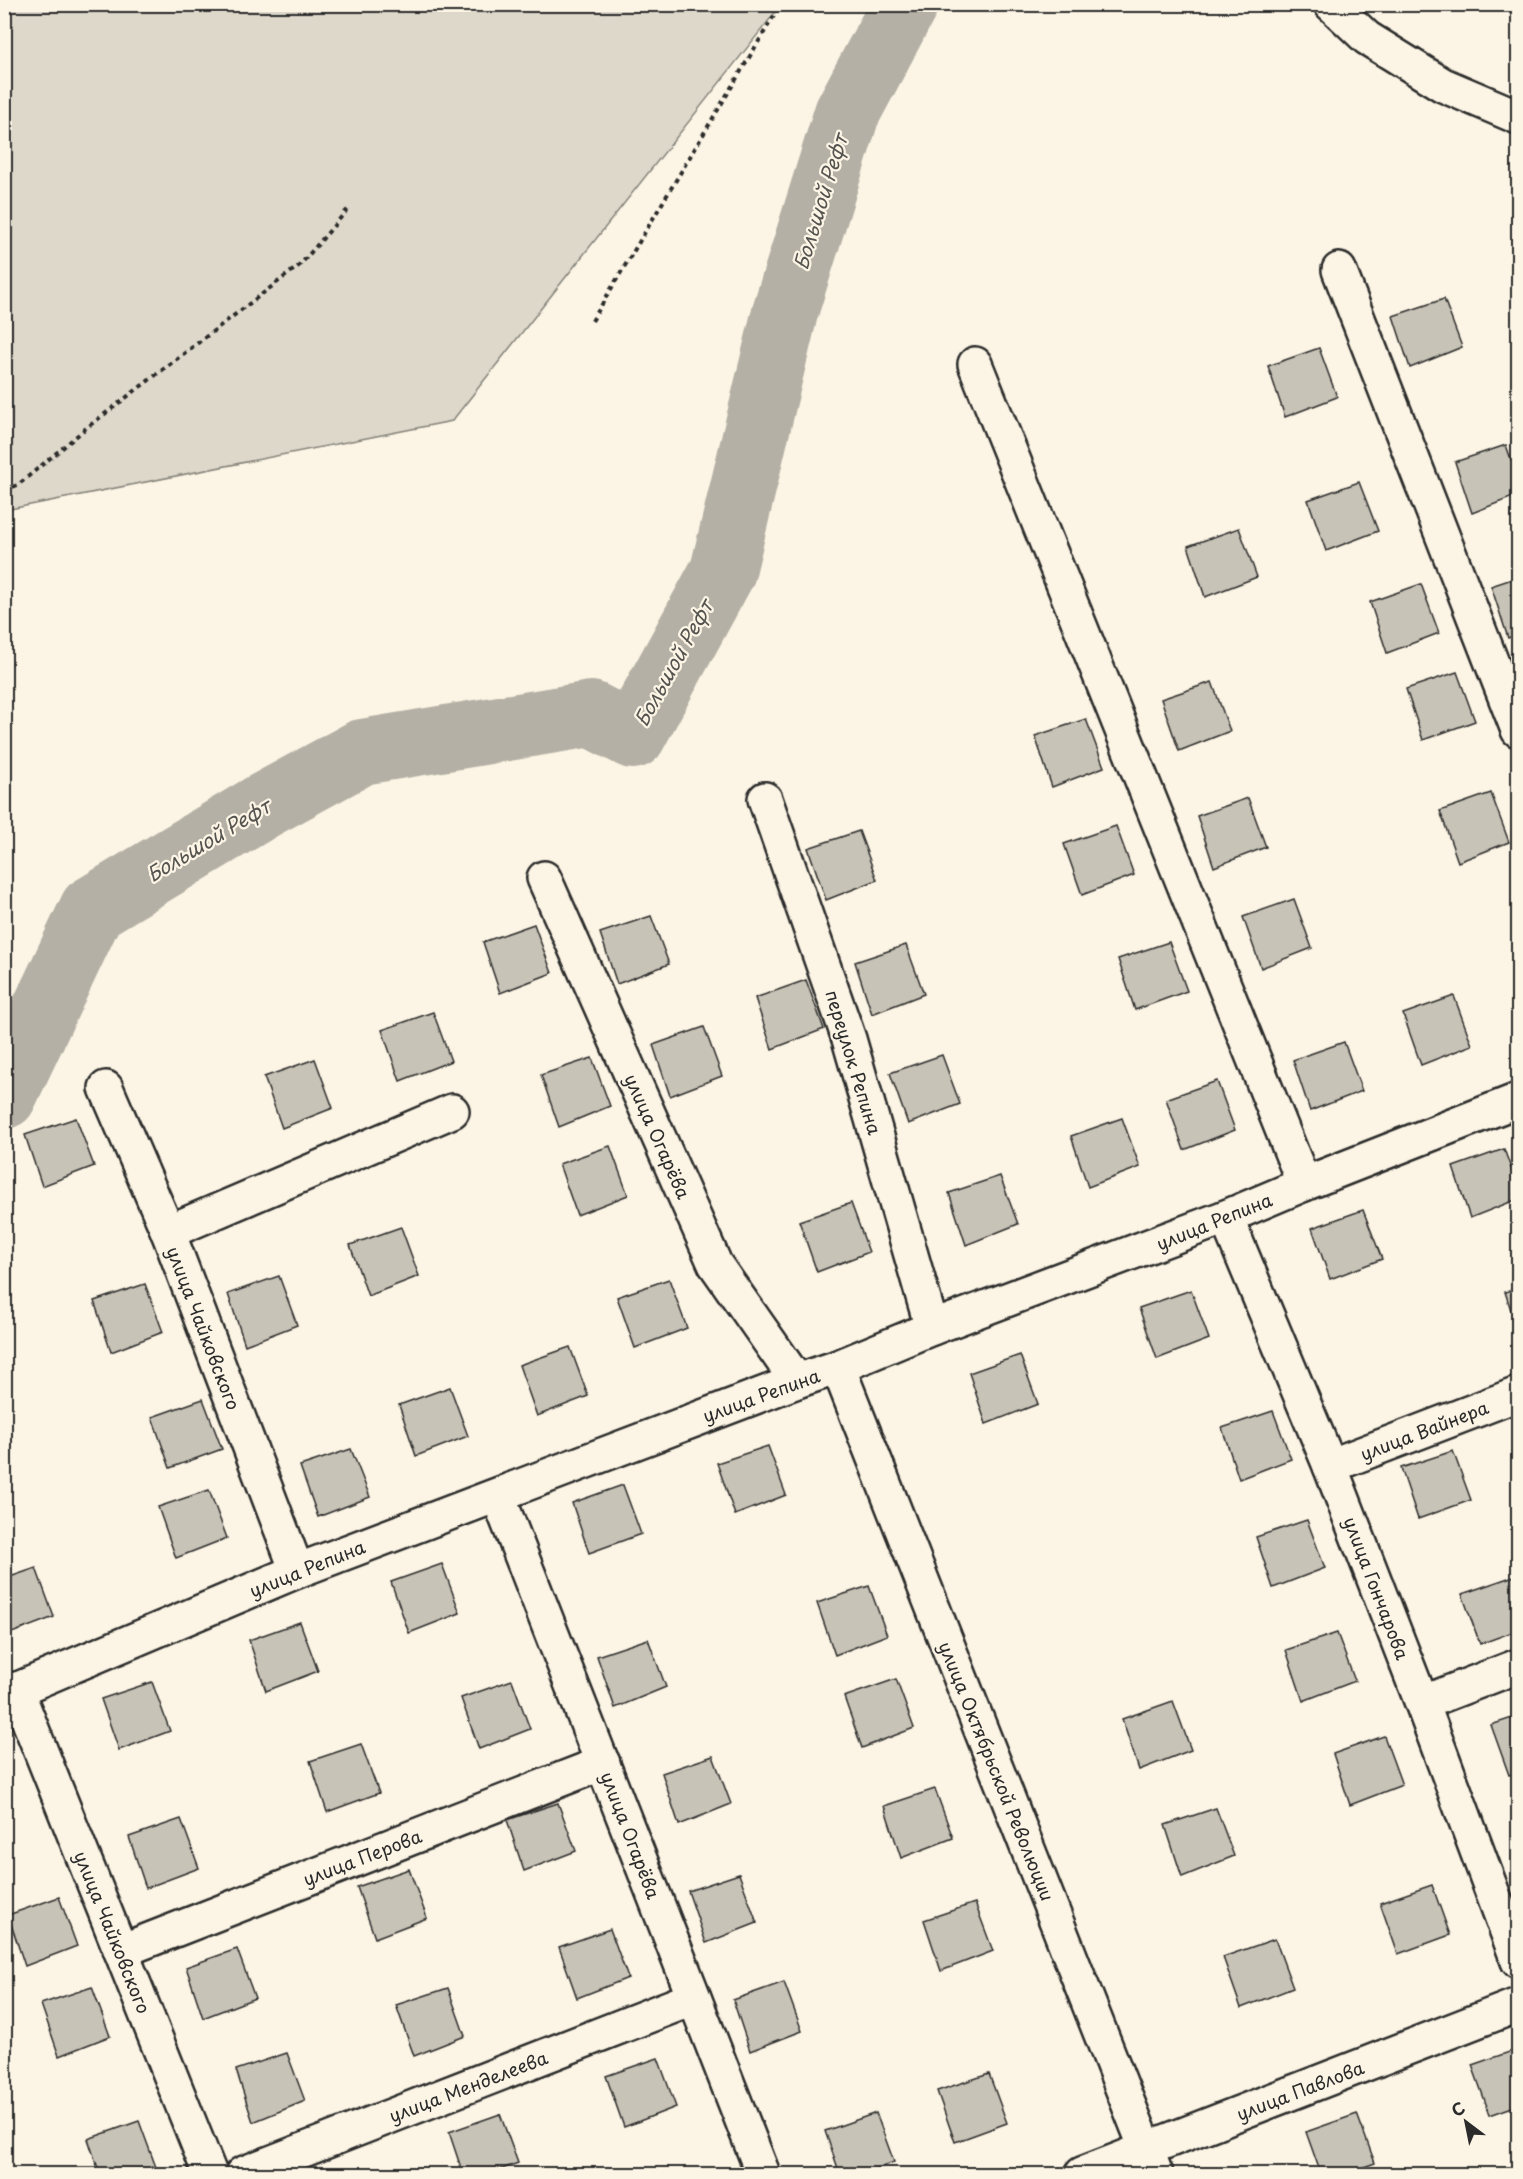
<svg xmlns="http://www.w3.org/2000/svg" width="1523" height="2179" font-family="'Playpen Sans',sans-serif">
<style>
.green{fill:#ded8ca;stroke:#84827a;stroke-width:1.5}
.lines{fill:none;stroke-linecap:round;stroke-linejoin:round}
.river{stroke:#b4b0a5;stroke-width:66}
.building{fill:#c8c3b7;stroke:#2b2b2b;stroke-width:1.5}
.minor-casing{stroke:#2b2b2b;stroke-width:38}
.major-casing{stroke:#2b2b2b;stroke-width:38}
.path{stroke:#2b2b2b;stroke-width:4;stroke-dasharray:4.5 4.5;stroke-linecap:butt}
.minor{stroke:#fcf5e5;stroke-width:33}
.major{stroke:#fcf5e5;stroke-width:33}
.labels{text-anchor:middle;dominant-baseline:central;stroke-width:4.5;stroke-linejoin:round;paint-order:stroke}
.street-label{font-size:18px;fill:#2b2b2b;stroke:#fcf5e5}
.water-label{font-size:20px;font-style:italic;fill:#545350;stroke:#fcf5e5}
</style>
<rect width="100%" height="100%" fill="#fcf5e5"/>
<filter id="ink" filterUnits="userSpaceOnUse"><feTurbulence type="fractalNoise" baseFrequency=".0167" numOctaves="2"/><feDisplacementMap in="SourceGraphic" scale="12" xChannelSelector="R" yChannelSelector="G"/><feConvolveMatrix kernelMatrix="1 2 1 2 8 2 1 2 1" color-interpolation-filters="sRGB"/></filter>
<g filter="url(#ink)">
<polygon class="green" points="5,4 781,4 781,5 452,421 5,510"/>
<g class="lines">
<polyline class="river" points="4,1096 92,909 263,806 362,752 591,714 633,736 723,571 785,312 847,113 905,4"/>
</g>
<g class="building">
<polygon points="1444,299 1462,347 1410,368 1393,316"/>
<polygon points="1319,348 1337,397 1285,417 1268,366"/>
<polygon points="1506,445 1518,479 1518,495 1472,513 1455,462"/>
<polygon points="1359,482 1378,531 1326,551 1308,500"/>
<polygon points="1239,528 1257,577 1205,597 1188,546"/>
<polygon points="1518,577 1518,634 1508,638 1491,586"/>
<polygon points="1421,584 1439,633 1387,653 1370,602"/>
<polygon points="1457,672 1475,721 1423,740 1406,689"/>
<polygon points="1212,682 1230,731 1179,751 1161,699"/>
<polygon points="1086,719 1104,767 1052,787 1035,736"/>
<polygon points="1491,793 1509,842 1458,862 1440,811"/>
<polygon points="1248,798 1266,847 1214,867 1197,816"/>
<polygon points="1116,826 1134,875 1082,895 1064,844"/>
<polygon points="859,831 877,880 826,900 808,848"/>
<polygon points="1294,899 1312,948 1261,968 1243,917"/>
<polygon points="651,916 669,964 617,984 600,933"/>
<polygon points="534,924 552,973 500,993 483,942"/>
<polygon points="1169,942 1187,991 1135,1010 1118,959"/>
<polygon points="906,945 924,994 872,1014 855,962"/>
<polygon points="806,980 824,1029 772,1049 755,998"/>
<polygon points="1454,996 1472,1045 1421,1065 1403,1014"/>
<polygon points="433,1012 451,1061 400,1081 382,1030"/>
<polygon points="704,1027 722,1076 670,1096 653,1045"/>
<polygon points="1344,1042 1362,1091 1310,1111 1293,1060"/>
<polygon points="942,1055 960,1104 908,1124 890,1073"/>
<polygon points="592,1058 610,1106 559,1127 541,1075"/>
<polygon points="315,1059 333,1108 282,1128 264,1077"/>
<polygon points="1217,1081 1235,1130 1184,1150 1166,1099"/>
<polygon points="76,1118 94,1166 42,1186 25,1135"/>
<polygon points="1122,1118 1140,1167 1088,1187 1071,1136"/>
<polygon points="610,1146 628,1195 577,1215 559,1164"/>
<polygon points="1504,1149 1518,1188 1518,1199 1470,1218 1453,1167"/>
<polygon points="1000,1176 1018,1224 966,1245 949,1193"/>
<polygon points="851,1203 869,1252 817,1272 799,1221"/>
<polygon points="1363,1210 1382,1259 1330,1279 1312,1228"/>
<polygon points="401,1227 419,1276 368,1296 350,1245"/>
<polygon points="279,1276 297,1325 245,1345 228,1294"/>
<polygon points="669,1279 687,1328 635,1348 617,1297"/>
<polygon points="145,1284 163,1332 111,1352 94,1301"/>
<polygon points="1518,1288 1518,1331 1505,1292"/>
<polygon points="1191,1290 1209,1339 1157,1359 1139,1308"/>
<polygon points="570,1347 588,1396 537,1416 519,1365"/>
<polygon points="1020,1355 1038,1404 986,1424 969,1373"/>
<polygon points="450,1387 468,1436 416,1456 399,1405"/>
<polygon points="203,1399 222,1449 170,1468 152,1417"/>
<polygon points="1273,1411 1291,1459 1239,1479 1222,1428"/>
<polygon points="768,1446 786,1495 735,1515 717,1463"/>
<polygon points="351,1449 370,1497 318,1517 300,1466"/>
<polygon points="1453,1451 1471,1500 1418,1519 1401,1468"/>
<polygon points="623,1485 641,1534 589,1553 572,1503"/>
<polygon points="209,1490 227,1538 176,1558 158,1507"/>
<polygon points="1307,1520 1325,1568 1273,1588 1256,1537"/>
<polygon points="442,1564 460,1613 409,1633 391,1582"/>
<polygon points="36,1568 54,1617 4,1636 4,1579"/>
<polygon points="1514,1576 1518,1589 1518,1630 1480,1644 1462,1594"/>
<polygon points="869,1586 887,1635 835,1655 817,1603"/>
<polygon points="300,1622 318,1671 266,1691 249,1640"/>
<polygon points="1337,1633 1355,1681 1303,1701 1286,1650"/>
<polygon points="648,1639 666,1687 615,1708 597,1656"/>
<polygon points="896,1679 914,1728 862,1748 844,1697"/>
<polygon points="512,1680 530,1729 479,1749 461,1698"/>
<polygon points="152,1682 170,1731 119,1750 101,1699"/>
<polygon points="1173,1701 1191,1750 1139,1770 1122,1719"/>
<polygon points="1518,1716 1518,1772 1509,1775 1491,1725"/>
<polygon points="1384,1736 1402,1785 1350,1805 1333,1754"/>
<polygon points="361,1744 379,1793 327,1812 310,1761"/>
<polygon points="713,1756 731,1804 679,1825 662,1773"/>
<polygon points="935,1789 953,1838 901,1858 884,1806"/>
<polygon points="558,1803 576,1851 524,1871 507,1820"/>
<polygon points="1216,1808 1234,1856 1182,1877 1165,1825"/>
<polygon points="181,1819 199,1868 146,1888 129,1837"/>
<polygon points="409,1869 427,1918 375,1938 357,1887"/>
<polygon points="739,1874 757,1923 706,1943 688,1891"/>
<polygon points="1432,1885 1450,1935 1398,1954 1380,1903"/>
<polygon points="59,1897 77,1946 25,1966 8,1915"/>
<polygon points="975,1903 993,1951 941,1971 924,1920"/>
<polygon points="610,1929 628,1978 577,1998 559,1947"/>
<polygon points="1275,1939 1293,1988 1241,2008 1223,1957"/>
<polygon points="237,1949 255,1998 203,2018 186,1967"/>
<polygon points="784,1982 802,2031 750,2051 733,2000"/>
<polygon points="92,1987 110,2036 59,2056 41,2004"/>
<polygon points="448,1988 465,2036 414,2056 396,2005"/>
<polygon points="1518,2049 1518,2105 1490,2115 1472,2065"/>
<polygon points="287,2053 305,2101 253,2122 236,2070"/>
<polygon points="658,2058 676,2107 624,2127 606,2076"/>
<polygon points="989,2074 1007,2123 955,2142 937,2091"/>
<polygon points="876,2113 894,2162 862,2174 840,2174 825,2131"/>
<polygon points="500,2114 518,2163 489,2174 463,2174 449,2132"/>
<polygon points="1357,2114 1375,2163 1344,2174 1321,2174 1306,2132"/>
<polygon points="139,2121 157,2170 146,2174 100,2174 88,2139"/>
</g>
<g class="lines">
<g class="minor-casing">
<g id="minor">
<polyline points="1339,270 1518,730"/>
<polyline points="975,364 1304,1184"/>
<polyline points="765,799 849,1039 932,1328"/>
<polyline points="544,878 715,1264 797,1381"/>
<polyline points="106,1088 168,1232 297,1571"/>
<polyline points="1226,1217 1330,1466 1422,1703 1518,1961"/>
<polyline points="168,1232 452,1111"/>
<polyline points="838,1367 1156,2174"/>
<polyline points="1330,1466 1518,1394"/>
<polyline points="498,1496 763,2174"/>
<polyline points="16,1689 210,2174"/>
<polyline points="4,1695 297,1571 797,1381 838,1367 932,1328 1226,1217 1304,1184 1518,1100"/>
<polyline points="1422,1703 1518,1666"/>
<polyline points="121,1951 603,1763"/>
<polyline points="242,2174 694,1998"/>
<polyline points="1082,2174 1518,2005"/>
</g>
</g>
<g class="major-casing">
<polyline id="major" points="1331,4 1367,38 1443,85 1518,117"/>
</g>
<g class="path">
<polyline points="592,321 781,4"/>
<polyline points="4,490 18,485 85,429 300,265 349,208"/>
</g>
<use href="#minor" class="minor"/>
<use href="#major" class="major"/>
</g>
</g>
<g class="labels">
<g class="street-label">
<text transform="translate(854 1062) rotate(73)">переулок Репина</text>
<text transform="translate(658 1136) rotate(66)">улица Огарёва</text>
<text transform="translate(1214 1221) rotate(-22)">улица Репина</text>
<text transform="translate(204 1328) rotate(69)">улица Чайковского</text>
<text transform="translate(761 1395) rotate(-20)">улица Репина</text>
<text transform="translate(1424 1430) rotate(-21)">улица Вайнера</text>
<text transform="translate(307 1568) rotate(-22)">улица Репина</text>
<text transform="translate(1377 1588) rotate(69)">улица Гончарова</text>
<text transform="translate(997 1771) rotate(68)">улица Октябрьской Революции</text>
<text transform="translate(631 1835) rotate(69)">улица Огарёва</text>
<text transform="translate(362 1857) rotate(-21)">улица Перова</text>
<text transform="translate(113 1932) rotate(68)">улица Чайковского</text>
<text transform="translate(468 2086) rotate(-21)">улица Менделеева</text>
<text transform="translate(1300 2090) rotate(-21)">улица Павлова</text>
</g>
<g class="water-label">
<text transform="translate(820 202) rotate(-73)">Большой Рефт</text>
<text transform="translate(673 663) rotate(-61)">Большой Рефт</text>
<text transform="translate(208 840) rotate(-31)">Большой Рефт</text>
</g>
</g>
<rect width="1523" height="2179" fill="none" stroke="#fcf5e5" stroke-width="24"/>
<rect x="12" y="12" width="1499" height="2155" fill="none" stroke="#2b2b2b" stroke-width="2" filter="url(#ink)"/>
<g transform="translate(1466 2122) rotate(328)" stroke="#fcf5e5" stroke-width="4.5" paint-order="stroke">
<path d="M0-4.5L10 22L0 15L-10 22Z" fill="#2b2b2b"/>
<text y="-9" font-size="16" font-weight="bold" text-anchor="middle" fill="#2b2b2b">С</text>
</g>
</svg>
